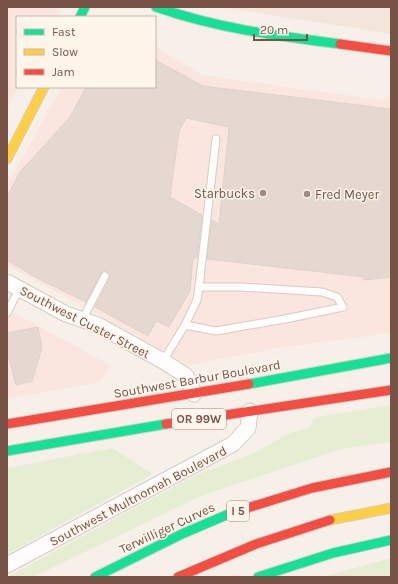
<svg xmlns="http://www.w3.org/2000/svg" width="398" height="584" font-family="Karla,sans-serif">
<style>
.residential{fill:#f3e5d9}
.commercial{fill:#fbe6df}
.green{fill:#e5eed3}
.building{fill:#e4d8d0;stroke:#e0d2cb}
.lines{fill:none;stroke-linecap:round;stroke-linejoin:round}
.lane-casing{stroke:#d6cbc6;stroke-width:9}
.street-casing{stroke:#d6cbc6;stroke-width:17}
.fast-casing{stroke:#d7ccc6;stroke-width:11}
.slow-casing{stroke:#d7ccc6;stroke-width:11}
.jam-casing{stroke:#d7ccc6;stroke-width:11}
.lane{stroke:#fefdfc;stroke-width:7}
.street{stroke:#fefdfc;stroke-width:15}
.fast{stroke:#16e098;stroke-width:9}
.slow{stroke:#ffcf43;stroke-width:9}
.jam{stroke:#f24e42;stroke-width:9}
.poi-dot{fill:#a48a80;stroke:#fff5eb;stroke-width:1.5}
.labels{text-anchor:middle;dominant-baseline:central;stroke-width:3;stroke-linejoin:round;paint-order:stroke}
.shield{fill:#fff5eb;stroke:#a08478;stroke-width:1}
.shield-label{font-size:12px;font-weight:bold;fill:#775347}
.poi-label{font-size:13px;fill:#775347;stroke:#fff5eb;text-anchor:end}
.street-label{font-size:13px;fill:#775347;stroke:#fff5eb}
</style>
<rect width="100%" height="100%" fill="#f7f0e9"/>
<polygon class="residential" points="220,7 391,7 391,34 379,32"/>
<g class="commercial">
<polygon points="7,7 55,7 61,10 58,17 17,17 17,87 18,87 7,108"/>
<polygon points="155,46 202,75 380,100 391,95 391,333 284,347 190,365 7,265 7,185 62,87 155,87"/>
<polygon points="7,309 110,365 100,382 7,399"/>
</g>
<g class="green">
<polygon points="391,405 391,442 340,449 203,495 33,577 7,577 196,475 250,455 292,432 308,429 315,417"/>
<polygon points="112,448 153,474 7,554 7,468"/>
<polygon points="391,558 391,577 322,577"/>
</g>
<g class="building">
<polygon points="155,60 203,86 391,109 391,277 364,280 364,277 207,259 212,220 219,224 229,127 186,118 179,131 170,197 202,215 197,258 193,258 190,291 169,327 156,321 148,336 95,307 110,278 109,274 107,271 101,273 86,302 35,277 7,260 7,197 20,172 70,117 86,87 155,87"/>
<polygon points="38,327 42,348 32,381 16,385 7,352 7,333"/>
</g>
<g class="lines">
<g class="lane-casing">
<g id="lane">
<polygon points="199,287 241,287 322,292 337,297 343,307 285,319 216,331 185,325 197,300"/>
<polyline points="199,287 216,139"/>
<polyline points="7,313 19,289"/>
<polyline points="82,320 105,276"/>
<polyline points="163,361 185,325"/>
</g>
</g>
<g class="street-casing">
<g id="street">
<polyline points="7,282 66,314 98,325 163,361 185,375 189,381 194,394"/>
<polyline points="7,565 233,444 248,428 250,411"/>
</g>
</g>
<g class="fast-casing">
<g id="fast">
<path d="M156,7c60,21 121,29 184,37"/>
<polyline points="80,17 85,7"/>
<polyline points="249,384 391,358"/>
<polyline points="7,451 166,424"/>
<polyline points="95,577 182,534 231,513"/>
<polyline points="258,577 333,553 391,540"/>
</g>
</g>
<g class="slow-casing">
<g id="slow">
<polyline points="7,159 44,87"/>
<polyline points="330,520 391,508"/>
</g>
</g>
<g class="jam-casing">
<g id="jam">
<polyline points="340,44 391,51"/>
<polyline points="7,424 249,384"/>
<polyline points="166,424 391,390"/>
<polyline points="231,513 312,488 391,472"/>
<polyline points="178,577 256,544 330,520"/>
</g>
</g>
<use href="#lane" class="lane"/>
<use href="#street" class="street"/>
<use href="#fast" class="fast"/>
<use href="#slow" class="slow"/>
<use href="#jam" class="jam"/>
</g>
<g class="poi-dot">
<circle cx="263" cy="193" r="4"/>
<circle cx="307" cy="194" r="4"/>
</g>
<g class="labels">
<g class="shield">
<rect x="172" y="409" width="54" height="20" rx="3"/>
<rect x="227" y="501" width="22" height="20" rx="3"/>
</g>
<g class="shield-label">
<text x="199" y="419">OR 99W</text>
<text x="238" y="511">I 5</text>
</g>
<g class="poi-label">
<text x="255" y="193">Starbucks</text>
<text x="315" y="194" text-anchor="start">Fred Meyer</text>
</g>
<g class="street-label">
<text transform="translate(85 322) rotate(27)">Southwest Custer Street</text>
<text transform="translate(197 379) rotate(-10)">Southwest Barbur Boulevard</text>
<text transform="translate(138 496) rotate(-28)">Southwest Multnomah Boulevard</text>
<text transform="translate(167 528) rotate(-25)">Terwilliger Curves</text>
</g>
</g>
<rect width="398" height="584" fill="none" stroke="#775347" stroke-width="16"/>
<rect x="16" y="16" width="140" height="72" fill="#fff5eb" stroke="#c9b4a9"/>
<rect x="24" y="29" width="20" height="6" fill="#16e098" stroke="#c9b4a9"/>
<text x="52" y="36" font-size="12" fill="#775347">Fast</text>
<rect x="24" y="49" width="20" height="6" fill="#ffcf43" stroke="#c9b4a9"/>
<text x="52" y="56" font-size="12" fill="#775347">Slow</text>
<rect x="24" y="69" width="20" height="6" fill="#f24e42" stroke="#c9b4a9"/>
<text x="52" y="76" font-size="12" fill="#775347">Jam</text>
<path d="M254 34v6h53v-6" fill="none" stroke="#775347" stroke-width="2"/>
<text x="260" y="34" font-size="12" fill="#775347" stroke="#fff5eb" stroke-width="3" paint-order="stroke">20 m</text>
</svg>
